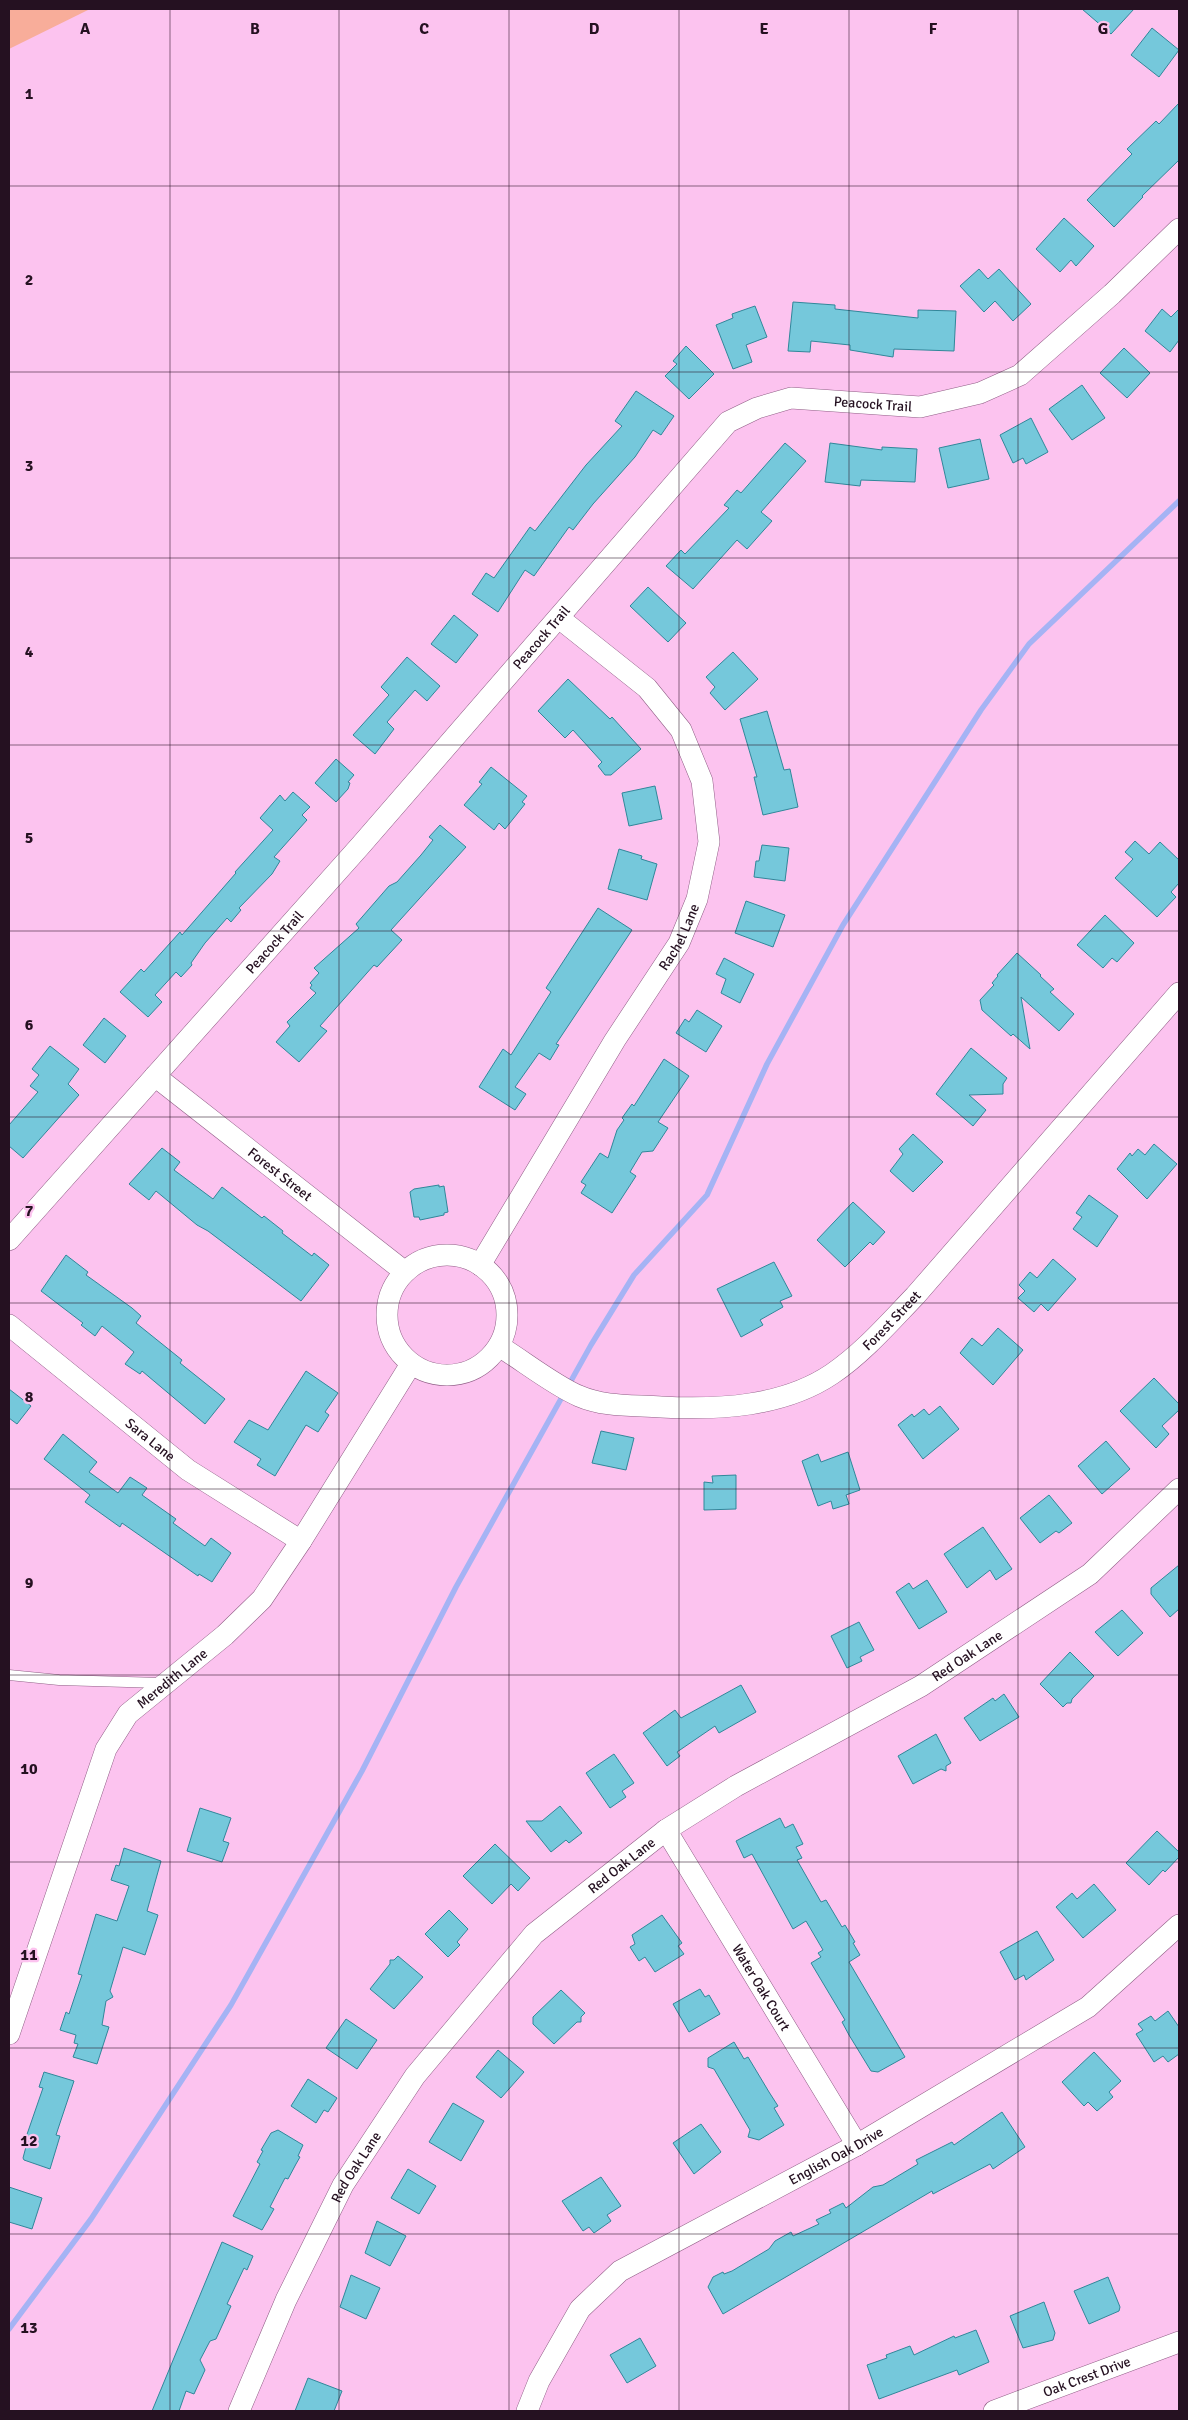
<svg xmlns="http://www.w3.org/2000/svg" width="1188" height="2420" font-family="Signika,sans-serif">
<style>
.green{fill:#f8ad9a}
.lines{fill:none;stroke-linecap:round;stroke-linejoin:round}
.stream{stroke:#a5b3f4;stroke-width:5.5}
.building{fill:#75c8db;stroke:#31879a}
.lane-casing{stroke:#905e86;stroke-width:11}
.street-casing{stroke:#905e86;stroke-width:22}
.lane{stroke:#fff;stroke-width:10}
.street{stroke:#fff;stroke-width:21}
.grid{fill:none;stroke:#251121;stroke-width:1;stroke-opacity:0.55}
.labels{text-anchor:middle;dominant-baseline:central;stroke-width:4.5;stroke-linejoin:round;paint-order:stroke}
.street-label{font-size:14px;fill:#251121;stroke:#fcc3ef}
.grid-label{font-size:16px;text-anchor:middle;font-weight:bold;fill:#251121;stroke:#fcc3ef;stroke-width:4.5;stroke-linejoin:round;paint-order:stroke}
</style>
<rect width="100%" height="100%" fill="#fcc3ef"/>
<polygon class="green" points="9,9 90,9 9,49"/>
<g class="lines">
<polyline class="stream" points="9,2329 91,2219 231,2005 362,1771 456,1587 591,1345 634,1275 707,1195 767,1064 843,925 981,710 1029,644 1179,501"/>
</g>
<g class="building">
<polygon points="1082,9 1134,9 1111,34"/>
<polygon points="1152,28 1179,50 1159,77 1131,55"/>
<polygon points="1179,103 1179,160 1142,196 1143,197 1114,227 1087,200 1132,154 1127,149 1156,121 1159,124"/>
<polygon points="1064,218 1094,246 1076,266 1071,260 1060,272 1036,249"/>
<polygon points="979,269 988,279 999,269 1031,304 1013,321 995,301 984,312 960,286"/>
<polygon points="793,302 835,305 835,309 918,318 918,310 956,311 954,351 894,349 893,357 850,350 850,345 811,341 810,352 788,351"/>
<polygon points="755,306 767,337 746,345 752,362 733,369 716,325 733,318 732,314"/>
<polygon points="1162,309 1171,317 1179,309 1179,340 1170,352 1145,331"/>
<polygon points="686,346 714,374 689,399 665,376 677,364 673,361"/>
<polygon points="1124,348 1150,373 1127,398 1100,373"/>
<polygon points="1082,385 1105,418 1072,440 1049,409"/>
<polygon points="636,391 674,416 661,435 653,430 635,457 593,504 573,530 569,527 534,576 525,570 498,612 472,594 486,573 494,578 530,527 535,531 586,465 622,426 615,421"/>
<polygon points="1031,418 1048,452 1026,464 1023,458 1013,463 1000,435"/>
<polygon points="980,439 989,479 948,488 939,448"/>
<polygon points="785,443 806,461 761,512 772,521 747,549 737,540 693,589 666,566 681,550 685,554 729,508 724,505 737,490 741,493"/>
<polygon points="830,443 882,450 882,447 917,449 915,482 861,480 860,486 825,482"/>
<polygon points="648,587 686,623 668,642 630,606"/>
<polygon points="454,615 478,635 456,663 431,644"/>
<polygon points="733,652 758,679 725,710 710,693 715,687 706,677"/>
<polygon points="407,657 440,686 427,701 415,690 387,722 394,729 375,754 353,735 389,695 381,687"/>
<polygon points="568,679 610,719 612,717 641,749 611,775 605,775 598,766 602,762 573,730 565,738 538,711"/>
<polygon points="767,711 784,770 790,769 798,807 763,815 754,777 757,777 740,719"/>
<polygon points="336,759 354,775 348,782 350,783 348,789 336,802 315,783"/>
<polygon points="491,767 527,796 522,802 525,804 505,829 499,823 494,830 464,805 482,784 479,782"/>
<polygon points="655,786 662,819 629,826 622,793"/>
<polygon points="293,792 310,807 302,815 307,820 274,857 280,861 272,874 239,908 241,910 231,922 227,918 205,943 191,963 192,965 181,977 176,972 155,995 162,1002 148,1017 120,992 141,969 144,972 180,932 182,935 236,873 235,872 273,830 260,818 280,795 285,801"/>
<polygon points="440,825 466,847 391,930 402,940 377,967 374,965 320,1026 327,1031 299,1062 276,1042 290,1026 287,1022 316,993 310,988 312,985 310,983 319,973 314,968 359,928 356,924 389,886 397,882 421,855 433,840 429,837"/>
<polygon points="1135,841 1149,854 1160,842 1179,860 1179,883 1171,892 1176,897 1157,917 1115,878 1133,859 1125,852"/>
<polygon points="762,845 789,848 785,881 754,877 756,861 759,861"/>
<polygon points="619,849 642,856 641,859 657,864 647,900 608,889"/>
<polygon points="746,901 785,915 773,947 735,933"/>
<polygon points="598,908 632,930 556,1044 559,1045 550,1060 539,1053 515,1087 526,1094 515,1110 479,1087 503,1049 511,1055 551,992 546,988"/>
<polygon points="1105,915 1134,943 1117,962 1112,958 1103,968 1077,945"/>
<polygon points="1017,953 1041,975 1040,976 1054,989 1050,992 1074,1014 1059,1031 1021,997 1030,1049 1013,1034 1011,1036 982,1010 980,1000 994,985 992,983 998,976 997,975"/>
<polygon points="724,958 754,974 740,1003 721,993 726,979 716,974"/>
<polygon points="697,1010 722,1026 706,1052 676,1033 685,1019 689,1022"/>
<polygon points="104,1018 126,1036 105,1063 83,1045"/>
<polygon points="50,1046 79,1069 68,1084 79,1095 23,1158 9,1146 9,1125 38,1092 30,1086 39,1075 32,1069"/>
<polygon points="971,1048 1007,1078 1003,1084 1003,1094 969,1095 986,1110 973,1126 936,1094"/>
<polygon points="664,1059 689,1076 658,1122 668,1128 653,1151 642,1152 630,1172 636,1176 612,1213 581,1193 586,1185 581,1182 600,1153 608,1158 617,1130 624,1120 622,1118 632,1104 634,1106"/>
<polygon points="913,1134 943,1162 913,1192 890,1171 903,1154 899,1149"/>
<polygon points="1154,1144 1177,1164 1147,1199 1117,1169 1130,1153 1132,1156 1138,1149 1145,1155"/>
<polygon points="162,1148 180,1162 174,1170 213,1199 222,1187 262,1218 264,1216 283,1231 282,1233 312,1256 314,1253 329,1265 301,1301 208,1231 197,1225 156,1191 149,1200 129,1184"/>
<polygon points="439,1185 439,1187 444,1186 448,1212 444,1213 444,1215 420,1220 419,1217 414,1217 410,1192 414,1189"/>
<polygon points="1089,1195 1118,1216 1097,1247 1073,1229 1082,1217 1076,1213"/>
<polygon points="853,1202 885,1232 873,1245 870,1242 845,1267 817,1240"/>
<polygon points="66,1255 88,1272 86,1275 132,1308 141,1316 136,1323 182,1360 180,1363 225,1399 205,1424 142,1371 140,1374 125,1364 134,1352 102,1326 95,1336 81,1325 83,1323 41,1291"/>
<polygon points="1053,1259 1076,1279 1048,1311 1041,1304 1034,1312 1018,1298 1025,1291 1019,1285 1030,1272 1037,1278"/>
<polygon points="774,1262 792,1296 780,1301 783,1307 760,1320 763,1325 741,1337 717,1289"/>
<polygon points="998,1328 1023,1350 993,1385 960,1353 972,1338 982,1346"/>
<polygon points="306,1371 338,1393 325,1412 329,1415 318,1432 306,1425 275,1476 257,1465 261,1459 234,1442 249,1420 268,1430"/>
<polygon points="1154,1378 1179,1404 1179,1410 1162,1426 1169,1434 1156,1448 1120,1411"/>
<polygon points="9,1389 31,1406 17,1424 9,1418"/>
<polygon points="940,1406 959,1429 923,1459 898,1425 912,1414 914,1417 924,1409 929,1415"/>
<polygon points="601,1431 634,1438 626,1470 592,1463"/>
<polygon points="63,1434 97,1462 89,1472 118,1493 130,1477 147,1488 142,1495 176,1519 173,1523 205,1546 211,1538 231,1553 212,1582 199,1574 198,1576 122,1523 120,1527 85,1502 90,1495 44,1459"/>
<polygon points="1106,1441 1130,1469 1102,1494 1078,1466"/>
<polygon points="848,1452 860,1490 846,1495 849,1504 833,1509 831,1501 818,1506 802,1461 818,1454 821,1462"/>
<polygon points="736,1475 736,1509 704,1510 704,1482 713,1483 712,1476"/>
<polygon points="1049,1495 1072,1523 1059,1533 1056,1531 1040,1543 1020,1518"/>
<polygon points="983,1527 1012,1569 996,1580 990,1570 967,1588 944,1554"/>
<polygon points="1179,1565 1179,1609 1170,1617 1151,1594 1151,1588"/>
<polygon points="927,1580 947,1612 919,1629 896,1592 909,1583 913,1589"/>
<polygon points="1122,1610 1143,1633 1118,1656 1095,1632"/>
<polygon points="859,1622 874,1650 860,1657 862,1661 847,1668 831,1636"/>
<polygon points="1070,1652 1094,1676 1072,1699 1071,1703 1067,1703 1063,1707 1040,1684"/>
<polygon points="741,1685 756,1712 719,1733 715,1726 677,1752 680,1756 667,1766 643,1733 675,1710 681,1718"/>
<polygon points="1004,1694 1019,1717 980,1741 964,1718 993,1698 995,1701"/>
<polygon points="936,1734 951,1763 946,1766 946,1771 941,1769 913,1784 898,1756"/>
<polygon points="614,1754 634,1783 622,1791 626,1797 610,1808 586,1773"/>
<polygon points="560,1806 582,1833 569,1843 566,1840 551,1852 526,1821 542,1821"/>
<polygon points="200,1808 231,1818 223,1841 229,1843 222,1862 187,1851"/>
<polygon points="780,1818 785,1828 793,1824 803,1844 796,1847 802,1858 797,1860 821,1902 826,1900 842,1927 845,1925 855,1942 853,1943 860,1955 849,1962 905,2057 878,2072 871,2071 849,2035 842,2022 845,2020 811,1963 821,1957 818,1953 823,1950 806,1921 793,1929 752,1854 744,1858 736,1841"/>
<polygon points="1157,1831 1179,1852 1179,1857 1165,1872 1163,1870 1149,1885 1126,1863"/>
<polygon points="495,1844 530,1878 518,1891 511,1884 492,1904 463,1876"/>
<polygon points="124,1848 161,1861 147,1911 158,1915 145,1955 123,1947 110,1991 113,1997 106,2001 102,2025 109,2027 97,2064 73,2057 78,2044 74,2043 76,2035 60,2030 66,2012 69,2014 82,1975 78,1974 96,1914 117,1921 129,1886 111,1880 116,1865 119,1866"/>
<polygon points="1094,1884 1116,1910 1083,1938 1056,1907 1072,1893 1077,1899"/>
<polygon points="449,1910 468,1929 457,1942 460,1945 448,1957 425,1934"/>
<polygon points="662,1915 682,1943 678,1946 684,1954 655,1972 645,1957 639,1961 630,1947 635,1944 632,1935"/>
<polygon points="1037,1931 1054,1960 1026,1980 1024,1975 1015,1980 1000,1952"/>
<polygon points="398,1956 423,1977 394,2009 370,1989 390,1964 390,1960 394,1960"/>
<polygon points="700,1989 705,1997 709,1995 720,2014 689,2032 673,2004"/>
<polygon points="561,1990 585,2013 581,2017 581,2022 577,2022 554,2044 533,2024 533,2017"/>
<polygon points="1168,2011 1179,2027 1179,2054 1168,2062 1163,2056 1154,2062 1136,2034 1143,2030 1138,2024 1151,2016 1155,2021"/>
<polygon points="346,2019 377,2040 357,2069 326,2048"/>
<polygon points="734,2042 744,2059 748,2057 769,2092 778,2106 774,2108 784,2125 759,2140 748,2137 750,2130 714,2069 708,2067 708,2058"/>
<polygon points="498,2050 524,2072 501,2098 476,2077"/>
<polygon points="1094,2052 1121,2081 1109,2092 1113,2097 1097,2111 1088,2102 1084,2106 1062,2082"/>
<polygon points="44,2072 74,2081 56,2135 60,2136 50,2169 24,2160 23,2158 27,2143 24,2143 43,2088 39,2087"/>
<polygon points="308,2079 337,2098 328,2112 324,2110 316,2123 291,2106"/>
<polygon points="453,2103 484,2121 461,2161 429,2142"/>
<polygon points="1002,2112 1025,2147 993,2169 990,2164 933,2194 932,2191 723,2314 708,2287 713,2277 723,2272 724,2274 732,2271 769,2249 775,2241 791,2232 793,2236 819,2224 816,2220 831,2213 829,2210 843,2203 846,2208 873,2187 883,2185 918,2164 916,2160 952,2142 954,2145"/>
<polygon points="701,2124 721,2152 694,2174 673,2143"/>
<polygon points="278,2130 303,2145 298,2156 300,2157 296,2164 288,2179 285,2178 270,2207 274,2209 262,2230 233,2216 260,2164 257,2162 263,2151 261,2150 271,2133"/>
<polygon points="408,2169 436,2186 419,2214 391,2198"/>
<polygon points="601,2177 621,2206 607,2215 611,2221 594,2233 589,2227 583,2231 562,2201"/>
<polygon points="9,2187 42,2198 32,2229 9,2222"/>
<polygon points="377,2221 406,2236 390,2266 365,2253"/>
<polygon points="222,2242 253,2256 247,2270 244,2268 227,2304 231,2306 216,2339 210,2341 200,2360 205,2370 194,2394 186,2391 179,2411 152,2411"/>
<polygon points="351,2275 380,2288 366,2319 340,2307"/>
<polygon points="1108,2277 1120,2307 1119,2311 1089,2324 1074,2291"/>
<polygon points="1044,2302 1055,2333 1053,2340 1023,2348 1010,2316"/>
<polygon points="976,2330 989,2362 959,2375 957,2370 879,2399 867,2365 887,2358 886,2355 910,2346 914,2355 954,2336 955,2338"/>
<polygon points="640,2338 656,2366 627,2383 610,2355"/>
<polygon points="308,2378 342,2391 334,2411 295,2411"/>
</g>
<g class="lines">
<g class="lane-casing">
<polyline id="lane" points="9,1675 59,1680 161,1683"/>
</g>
<g class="street-casing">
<g id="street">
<path id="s1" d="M155,1076l250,196"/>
<path id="s2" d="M9,1240l352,-395 367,-423 29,-14 34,-10 129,9 60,-14 40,-18 92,-81 67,-65"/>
<circle cx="447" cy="1315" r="60"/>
<path id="s3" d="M480,1265l135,-225 64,-97 18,-44 12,-57 -7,-61 -21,-51 -34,-42 -88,-70"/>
<path id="s4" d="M9,1325l179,145 113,71"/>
<path id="s5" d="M499,1346c23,14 56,40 80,50 25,11 54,9 82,11 57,3 122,0 171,-33 31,-21 57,-51 83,-78l264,-303"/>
<path id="s6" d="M666,1830l191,315"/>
<path id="s7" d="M9,2034l97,-285 22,-35 97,-79 37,-36 39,-58 110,-177"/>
<path id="s8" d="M239,2411l47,-111 57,-115 72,-109 119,-142 132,-104 70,-44 185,-100 169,-112 89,-85"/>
<path id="s9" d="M527,2411l12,-30 41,-72 40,-38 237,-126 231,-138 91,-82"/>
<path id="s10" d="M994,2411l185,-69"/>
</g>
</g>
<use href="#lane" class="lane"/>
<use href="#street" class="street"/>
</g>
<path class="grid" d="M170,9v2402M339,9v2402M509,9v2402M679,9v2402M849,9v2402M1018,9v2402M9,186h1170M9,372h1170M9,558h1170M9,745h1170M9,931h1170M9,1117h1170M9,1303h1170M9,1489h1170M9,1675h1170M9,1862h1170M9,2048h1170M9,2234h1170"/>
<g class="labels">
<g class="street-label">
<text stroke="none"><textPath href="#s2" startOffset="1239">Peacock Trail</textPath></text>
<text stroke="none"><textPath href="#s2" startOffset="804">Peacock Trail</textPath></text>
<text stroke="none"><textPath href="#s3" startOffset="384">Rachel Lane</textPath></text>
<text stroke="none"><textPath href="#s2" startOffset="399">Peacock Trail</textPath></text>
<text stroke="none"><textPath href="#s1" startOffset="159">Forest Street</textPath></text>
<text stroke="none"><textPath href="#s5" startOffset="435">Forest Street</textPath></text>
<text stroke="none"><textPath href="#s4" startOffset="182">Sara Lane</textPath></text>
<text stroke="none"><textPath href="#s8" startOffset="1081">Red Oak Lane</textPath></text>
<text stroke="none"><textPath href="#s7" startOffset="399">Meredith Lane</textPath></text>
<text stroke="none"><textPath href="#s8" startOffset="676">Red Oak Lane</textPath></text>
<text stroke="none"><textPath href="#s6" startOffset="184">Water Oak Court</textPath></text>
<text stroke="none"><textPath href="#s9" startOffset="415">English Oak Drive</textPath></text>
<text stroke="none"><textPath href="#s8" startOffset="271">Red Oak Lane</textPath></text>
<text stroke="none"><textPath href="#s10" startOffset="99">Oak Crest Drive</textPath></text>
</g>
</g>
<g class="grid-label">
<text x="85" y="34">A</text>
<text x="255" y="34">B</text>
<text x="424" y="34">C</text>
<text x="594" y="34">D</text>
<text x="764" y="34">E</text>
<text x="933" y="34">F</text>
<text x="1103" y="34">G</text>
<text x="29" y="99">1</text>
<text x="29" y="285">2</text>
<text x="29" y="471">3</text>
<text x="29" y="657">4</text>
<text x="29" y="843">5</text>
<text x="29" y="1030">6</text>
<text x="29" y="1216">7</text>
<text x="29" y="1402">8</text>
<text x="29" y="1588">9</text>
<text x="29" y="1774">10</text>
<text x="29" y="1960">11</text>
<text x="29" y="2146">12</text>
<text x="29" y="2333">13</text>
</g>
<rect width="1188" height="2420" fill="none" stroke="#251121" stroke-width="20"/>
</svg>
